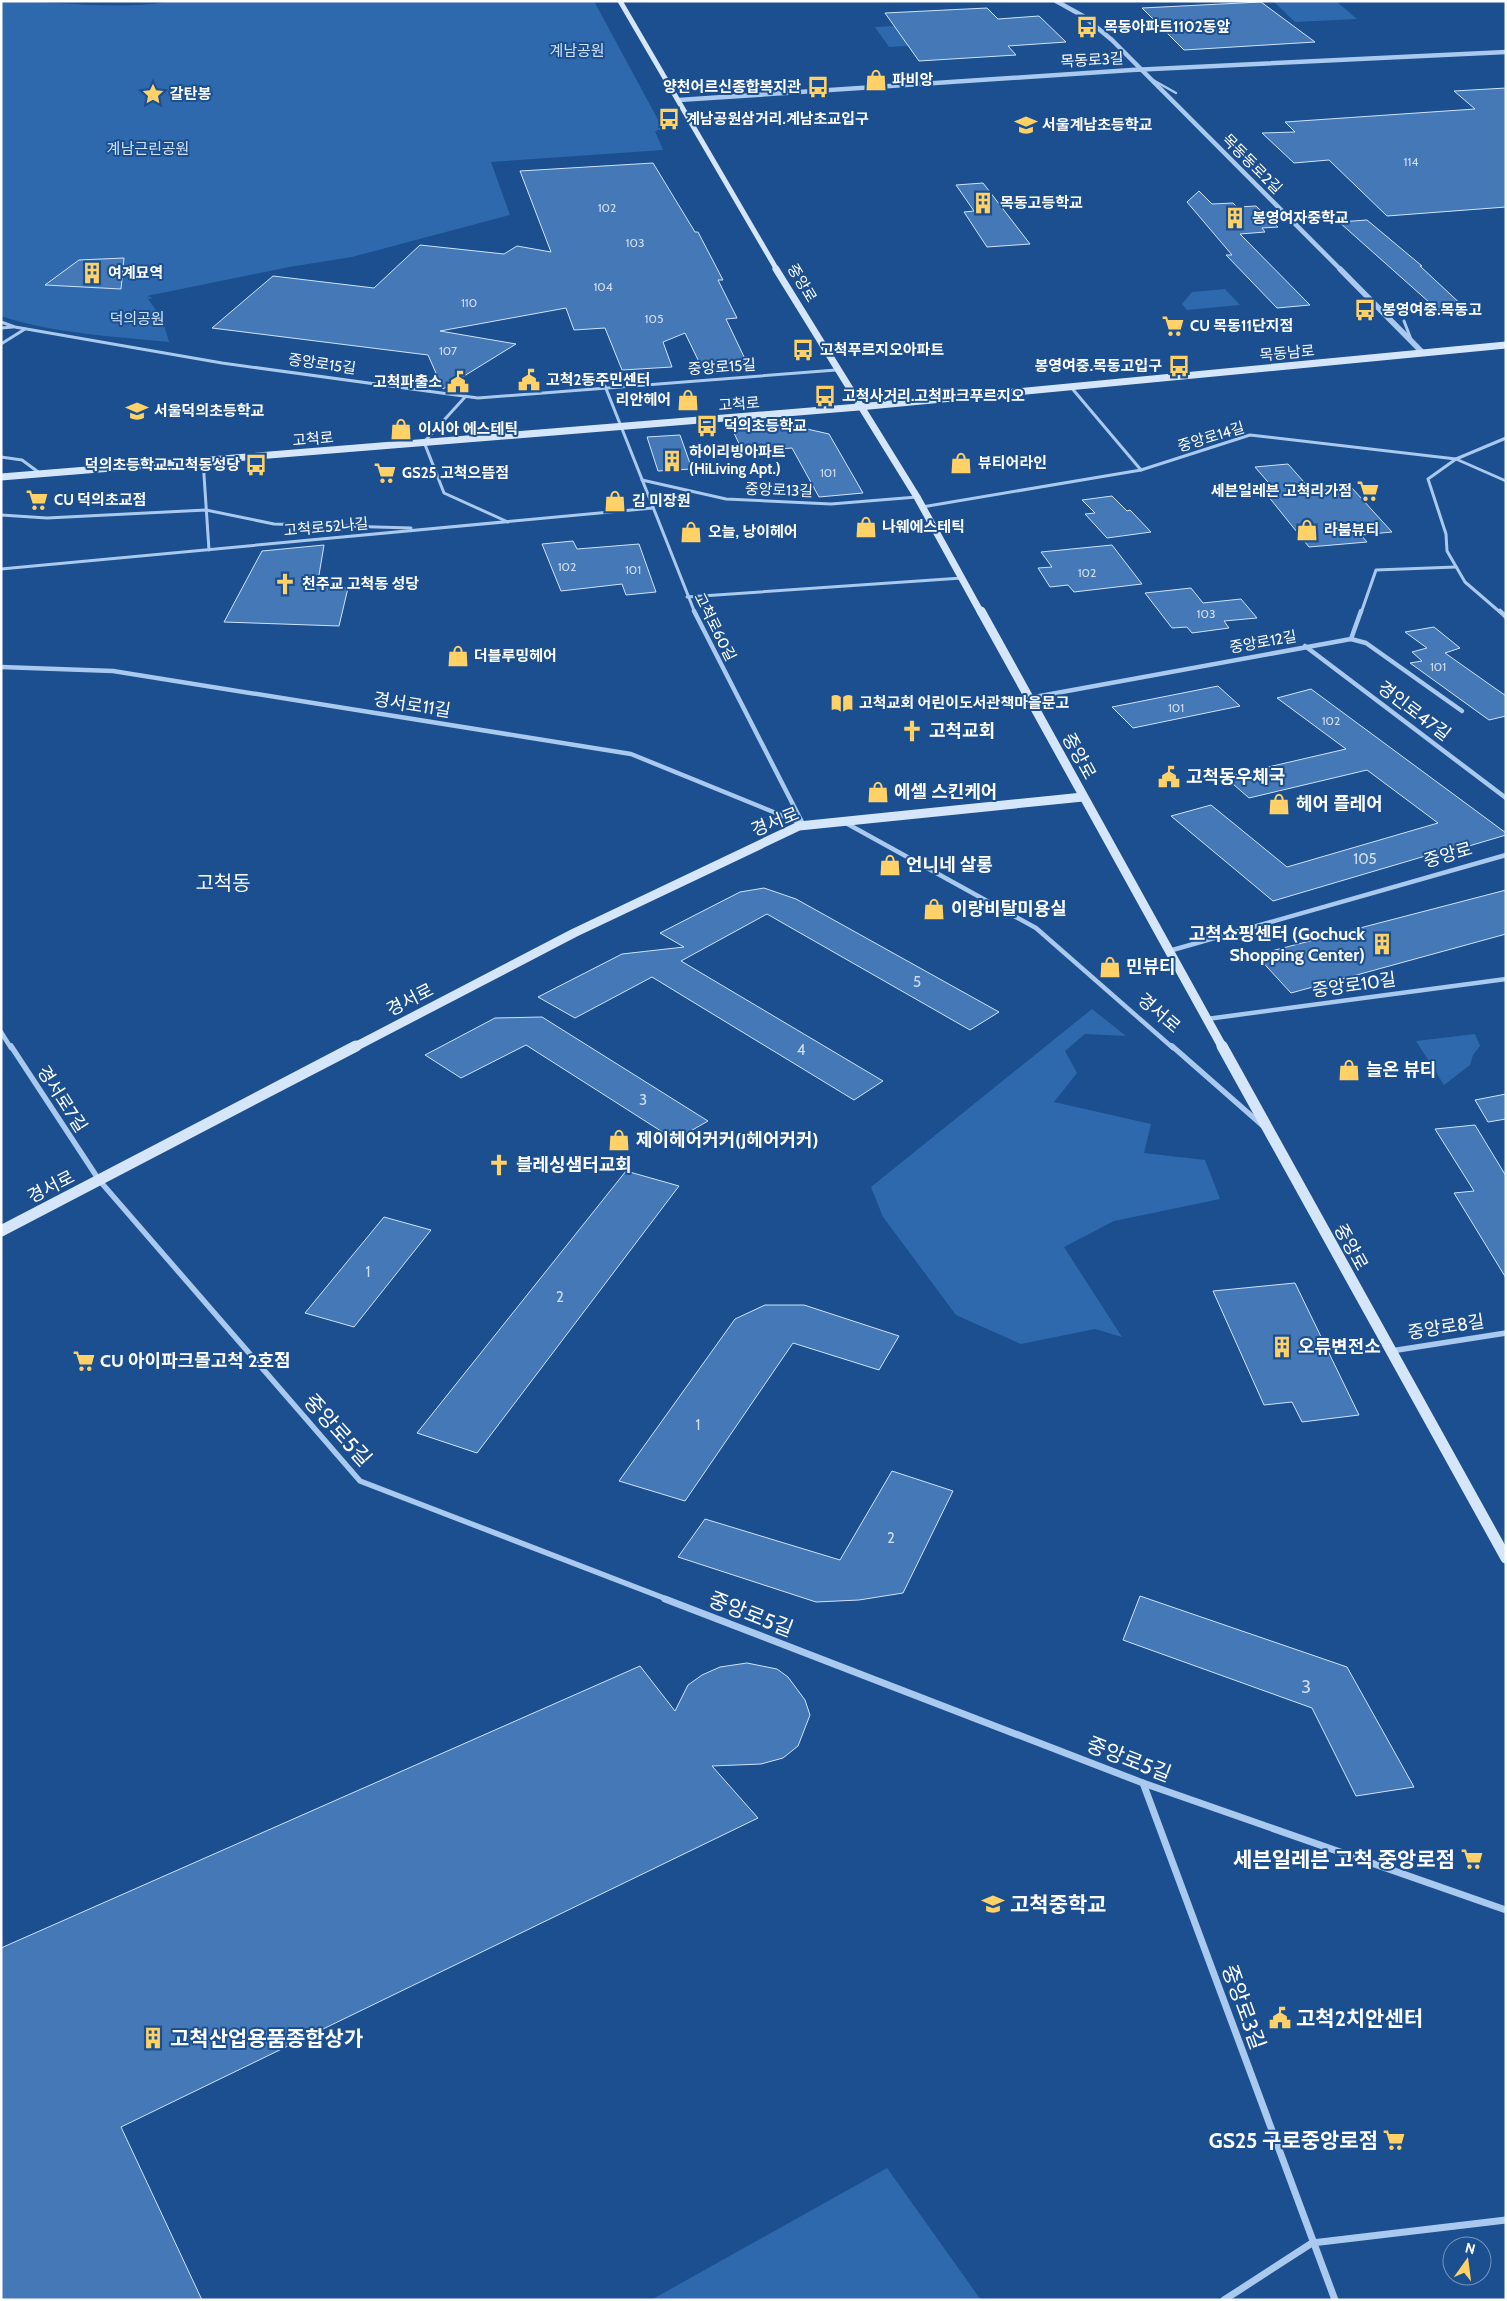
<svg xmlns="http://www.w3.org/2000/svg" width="1507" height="2301" font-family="Cabin,'Noto Sans KR',sans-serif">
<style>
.green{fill:#2e69ad}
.building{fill:#4478b7;stroke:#cfe3fa}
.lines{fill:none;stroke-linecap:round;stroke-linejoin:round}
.minor-far4{stroke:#a9c9ee;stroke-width:2.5}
.minor-far3{stroke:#a9c9ee;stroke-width:3}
.minor-far2{stroke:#a9c9ee;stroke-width:4.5}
.minor-far1{stroke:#a9c9ee;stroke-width:5.5}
.minor{stroke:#a9c9ee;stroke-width:7}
.tertiary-far1{stroke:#a9c9ee;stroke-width:4.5}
.tertiary{stroke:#a9c9ee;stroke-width:5.5}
.secondary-far3{stroke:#d6e6fa;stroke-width:5}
.secondary-far2{stroke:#d6e6fa;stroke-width:7}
.secondary-far1{stroke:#d6e6fa;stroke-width:9}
.secondary{stroke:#d6e6fa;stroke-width:11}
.labels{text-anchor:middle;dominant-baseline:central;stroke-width:4;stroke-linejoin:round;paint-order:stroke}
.far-number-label{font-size:12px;fill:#d0dded}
.far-poi-label{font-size:15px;font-weight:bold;fill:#fff;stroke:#1b4f8f;text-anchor:start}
.far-park-label{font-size:15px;fill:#cfe3fa;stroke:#1b4f8f}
.far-street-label{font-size:15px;fill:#fff;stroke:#1b4f8f}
.number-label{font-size:15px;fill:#d0dded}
.street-label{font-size:18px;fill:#fff;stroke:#1b4f8f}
.poi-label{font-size:18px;font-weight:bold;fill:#fff;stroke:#1b4f8f;text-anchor:start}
.near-number-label{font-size:18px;fill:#d0dded}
.quarter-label{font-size:20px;fill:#fff;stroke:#1b4f8f}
.near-street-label{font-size:21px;fill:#fff;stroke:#1b4f8f}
.near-poi-label{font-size:21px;font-weight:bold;fill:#fff;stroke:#1b4f8f;text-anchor:start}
</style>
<rect width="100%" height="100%" fill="#1b4f8f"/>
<g class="green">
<path d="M1,1c59,0 115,10 174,0h419l69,128 -8,2 8,19 -172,12 19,53 -158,42 -63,10 -142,29 6,2 -5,1 14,19 7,24c-56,-6 -115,-8 -168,-26z"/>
<polygon points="1273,1 1336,1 1357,19 1295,22"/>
<polygon points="937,24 953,43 889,47 875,27"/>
<polygon points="1225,289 1240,305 1187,310 1182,304 1192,292"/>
<polygon points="1092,1009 1126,1036 1085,1034 1065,1051 1077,1073 1054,1102 1151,1124 1144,1153 1205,1160 1220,1199 1114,1221 1064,1247 1122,1337 1095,1329 1021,1344 956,1315 883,1217 871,1187"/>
<polygon points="1475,1034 1480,1046 1473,1055 1470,1065 1444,1085 1416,1041"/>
<polygon points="887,2168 981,2300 651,2300"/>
</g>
<g class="building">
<polygon points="1261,2 1315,42 1184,50 1142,8"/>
<polygon points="987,8 998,19 1039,16 1066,42 1008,46 1016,55 919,61 885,13"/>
<polygon points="1506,88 1506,207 1387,216 1329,160 1294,163 1262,133 1295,132 1285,122 1475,109 1454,91"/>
<polygon points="653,163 695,232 698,232 723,280 718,280 737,318 726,319 746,361 700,364 685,333 663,342 672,367 622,370 605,328 574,330 566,308 440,331 516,344 443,389 428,355 212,328 273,276 374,288 420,245 504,254 517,246 551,252 520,171"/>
<polygon points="983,183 1030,244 987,247 964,212 974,211 956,185"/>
<polygon points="1199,191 1212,204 1233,203 1237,207 1256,206 1278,227 1262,228 1265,232 1240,234 1310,305 1277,308 1226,255 1232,255 1187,202"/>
<polygon points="1367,220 1422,266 1420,266 1465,308 1439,311 1339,222"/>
<polygon points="124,258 121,289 45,285 79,260"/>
<polygon points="794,426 829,434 863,493 819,497 792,448 743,452 733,431"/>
<polygon points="680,435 692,469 658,471 647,437"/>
<polygon points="1288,464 1312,491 1352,488 1392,532 1361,535 1367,542 1309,547 1268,496 1279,495 1255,467"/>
<polygon points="1112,496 1127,511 1130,510 1151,532 1107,538 1085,514 1095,513 1082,500"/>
<polygon points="573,541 577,549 639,544 656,592 626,595 622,584 561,591 542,544"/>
<polygon points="324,545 317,587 348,588 339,626 224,622 262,551"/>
<polygon points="1112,545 1142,584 1074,592 1068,585 1050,587 1038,568 1052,567 1041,552"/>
<polygon points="1191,588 1203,603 1241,599 1257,618 1224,621 1229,628 1192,633 1187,627 1172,628 1145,593"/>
<polygon points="1434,627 1460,648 1445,653 1506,696 1506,716 1489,720 1410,663 1422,661 1412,652 1427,648 1405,632"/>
<polygon points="1218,686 1240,706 1133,728 1112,707"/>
<polygon points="1311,689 1506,833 1506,835 1469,846 1466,844 1273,901 1171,816 1211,805 1287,867 1438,823 1367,770 1249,798 1225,777 1346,749 1277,698"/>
<polygon points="764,888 796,899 999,1012 970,1030 767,914 681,961 883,1081 854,1100 652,977 575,1018 538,997 622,954 684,947 660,933 740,892"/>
<polygon points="1506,890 1506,934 1291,993 1256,955"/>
<polygon points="542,1017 708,1121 675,1140 526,1045 461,1078 425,1055 495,1018"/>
<polygon points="1506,1094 1506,1119 1488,1122 1475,1100"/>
<polygon points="1475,1125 1506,1176 1506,1278 1454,1193 1474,1191 1435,1129"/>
<polygon points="626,1171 679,1186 477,1453 417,1433"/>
<polygon points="384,1217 431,1230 354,1327 305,1313"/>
<polygon points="1295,1283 1359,1415 1302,1422 1292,1402 1264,1405 1213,1291"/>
<polygon points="765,1305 804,1305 899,1336 879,1370 793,1343 685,1501 619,1481 735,1319"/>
<polygon points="892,1471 953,1491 903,1593 859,1600 816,1602 678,1557 705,1519 840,1560"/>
<polygon points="1140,1596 1347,1667 1414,1787 1356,1796 1312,1708 1123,1640"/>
<polygon points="747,1663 777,1669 788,1677 805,1700 810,1715 798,1746 783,1758 761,1764 712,1766 758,1818 121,2127 202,2300 1,2300 1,1948 640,1666 675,1711 688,1685 702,1675 720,1667"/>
</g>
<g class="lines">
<polyline class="minor-far4" points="1153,80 1176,93"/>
<g class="minor-far3">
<polyline points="1404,321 1412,342"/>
<polyline points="1,322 15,327 222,363 478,398 836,370"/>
<polyline points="1,328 13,327"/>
<polyline points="1,344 25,329"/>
<polyline points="605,386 695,613"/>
<polyline points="1070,386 1141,470"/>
<polyline points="466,396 424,442 444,493 508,522"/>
<polyline points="1,457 22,460 41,474"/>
<polyline points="1456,459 1428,479 1446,534 1447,551 1465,582 1501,613"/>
<polyline points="1456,459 1506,481"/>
<polyline points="203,460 209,550"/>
<polyline points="642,480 726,499 831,504 917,497"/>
<polyline points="922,507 1141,470 1250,435 1456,459 1506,438"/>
<polyline points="1,515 47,518 206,510 274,524 411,528"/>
<polyline points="1,569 653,508"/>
<polyline points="687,597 962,578"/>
<polyline points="1361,613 1376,570 1456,567"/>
</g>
<g class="minor-far2">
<polyline points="694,611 804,826"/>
<polyline points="1500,611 1506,617"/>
<polyline points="1351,639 1366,643 1462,711"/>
<polyline points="1305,646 1506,798"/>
<polyline points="1,667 113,671 631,754 803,824"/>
<polyline points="1029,698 1351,639 1361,611"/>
<polyline points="844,822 1036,928 1173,1048"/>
<polyline points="1169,951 1506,855"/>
<polyline points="1207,1019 1506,979"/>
<polyline points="1,1032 11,1048"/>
</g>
<g class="minor-far1">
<polyline points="11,1046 99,1180 360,1481 669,1600"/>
<polyline points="1172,1046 1262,1125"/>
<polyline points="1391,1351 1506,1333"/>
</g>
<g class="minor">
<polyline points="665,1599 1143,1783 1506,1910"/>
<polyline points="1143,1783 1335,2300"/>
<polyline points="1224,2300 1312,2243 1506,2220"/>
</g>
<g class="tertiary-far1">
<polyline points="1056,1 1083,16 1112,40 1341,270"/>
<polyline points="679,100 1132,70 1506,52"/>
</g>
<polyline class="tertiary" points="1340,269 1423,353"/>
<polyline class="secondary-far3" points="620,1 777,270"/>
<g class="secondary-far2">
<polyline points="776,269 917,497 981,613"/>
<polyline points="1,477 859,407 1506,345"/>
</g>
<g class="secondary-far1">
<polyline points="981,611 1223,1048"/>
<polyline points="353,1048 574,933 799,826 1083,797"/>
</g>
<g class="secondary">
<polyline points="1222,1046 1506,1558"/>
<polyline points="1,1231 356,1046"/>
</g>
</g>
<defs>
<g id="bus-bare" transform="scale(1.725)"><path d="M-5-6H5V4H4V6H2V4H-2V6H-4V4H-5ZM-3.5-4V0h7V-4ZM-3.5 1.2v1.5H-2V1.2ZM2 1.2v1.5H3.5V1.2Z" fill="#ffd166" stroke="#1b4f8f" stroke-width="2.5" paint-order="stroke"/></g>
<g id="shop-bare" transform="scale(1.725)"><path d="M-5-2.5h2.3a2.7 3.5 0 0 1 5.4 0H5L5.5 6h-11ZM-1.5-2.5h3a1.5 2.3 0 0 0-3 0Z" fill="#ffd166" stroke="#1b4f8f" stroke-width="2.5" paint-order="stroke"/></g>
<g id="sight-bare" transform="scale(1.725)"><path d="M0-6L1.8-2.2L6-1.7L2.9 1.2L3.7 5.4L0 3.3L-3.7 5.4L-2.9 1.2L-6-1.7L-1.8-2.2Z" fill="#ffd166" stroke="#1b4f8f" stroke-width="2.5" paint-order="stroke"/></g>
<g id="school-bare" transform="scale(1.725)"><path d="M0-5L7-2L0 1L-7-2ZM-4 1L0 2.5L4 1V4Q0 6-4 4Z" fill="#ffd166" stroke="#1b4f8f" stroke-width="2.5" paint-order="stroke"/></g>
<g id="building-bare" transform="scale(1.725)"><path d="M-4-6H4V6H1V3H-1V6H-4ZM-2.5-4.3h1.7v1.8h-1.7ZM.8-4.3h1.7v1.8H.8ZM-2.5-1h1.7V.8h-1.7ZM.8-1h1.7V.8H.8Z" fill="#ffd166" stroke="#1b4f8f" stroke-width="2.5" paint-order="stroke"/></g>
<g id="supermarket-bare" transform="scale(1.725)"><path d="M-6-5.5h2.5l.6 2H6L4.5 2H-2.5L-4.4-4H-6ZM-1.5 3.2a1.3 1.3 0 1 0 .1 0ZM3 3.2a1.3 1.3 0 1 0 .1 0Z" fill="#ffd166" stroke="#1b4f8f" stroke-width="2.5" paint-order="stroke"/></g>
<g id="civic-bare" transform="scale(1.725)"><path d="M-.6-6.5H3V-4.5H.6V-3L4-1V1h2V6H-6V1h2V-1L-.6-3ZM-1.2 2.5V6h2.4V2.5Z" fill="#ffd166" stroke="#1b4f8f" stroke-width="2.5" paint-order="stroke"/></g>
<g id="church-bare" transform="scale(1.725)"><path d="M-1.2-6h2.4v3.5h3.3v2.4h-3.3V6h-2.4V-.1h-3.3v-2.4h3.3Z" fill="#ffd166" stroke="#1b4f8f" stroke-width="2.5" paint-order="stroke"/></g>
<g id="library-bare" transform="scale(1.725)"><path d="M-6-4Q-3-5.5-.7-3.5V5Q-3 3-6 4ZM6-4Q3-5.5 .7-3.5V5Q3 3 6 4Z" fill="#ffd166" stroke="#1b4f8f" stroke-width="2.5" paint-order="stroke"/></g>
</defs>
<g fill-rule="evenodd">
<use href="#bus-bare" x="1087" y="27"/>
<use href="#shop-bare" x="876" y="80"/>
<use href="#bus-bare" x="818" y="87"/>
<use href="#sight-bare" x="153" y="94"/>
<use href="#bus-bare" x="669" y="119"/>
<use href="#school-bare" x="1026" y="125"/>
<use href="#building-bare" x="983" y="203"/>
<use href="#building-bare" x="1235" y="218"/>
<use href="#building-bare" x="92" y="273"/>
<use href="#bus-bare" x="1365" y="310"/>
<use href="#supermarket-bare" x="1173" y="326"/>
<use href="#bus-bare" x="803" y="350"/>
<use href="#bus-bare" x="1179" y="366"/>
<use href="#civic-bare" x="529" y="380"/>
<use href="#civic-bare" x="458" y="382"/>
<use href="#bus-bare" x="825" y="396"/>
<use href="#shop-bare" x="688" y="400"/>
<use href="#school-bare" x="137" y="411"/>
<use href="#bus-bare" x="707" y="426"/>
<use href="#shop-bare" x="401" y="429"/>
<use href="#building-bare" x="672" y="461"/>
<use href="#shop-bare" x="961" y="463"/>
<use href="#bus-bare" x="256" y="465"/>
<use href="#supermarket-bare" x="385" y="473"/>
<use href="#supermarket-bare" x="1368" y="491"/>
<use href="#supermarket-bare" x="37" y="500"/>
<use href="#shop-bare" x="615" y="501"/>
<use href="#shop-bare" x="866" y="527"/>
<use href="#shop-bare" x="1307" y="530"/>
<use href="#shop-bare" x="691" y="532"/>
<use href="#church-bare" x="285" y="584"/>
<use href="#shop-bare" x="458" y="656"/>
<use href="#library-bare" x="842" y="703"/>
<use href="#church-bare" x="912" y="731"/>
<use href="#civic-bare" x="1169" y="777"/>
<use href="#shop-bare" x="878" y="792"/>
<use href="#shop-bare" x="1279" y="804"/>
<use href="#shop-bare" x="890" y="865"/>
<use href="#shop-bare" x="934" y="909"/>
<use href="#building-bare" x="1382" y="944"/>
<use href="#shop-bare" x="1110" y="967"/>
<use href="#shop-bare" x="1349" y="1070"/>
<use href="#shop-bare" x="619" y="1140"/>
<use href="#church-bare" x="499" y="1165"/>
<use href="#building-bare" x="1282" y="1347"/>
<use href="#supermarket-bare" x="84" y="1361"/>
<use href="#supermarket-bare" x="1472" y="1859"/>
<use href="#school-bare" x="993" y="1904"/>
<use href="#civic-bare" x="1280" y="2018"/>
<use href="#building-bare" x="153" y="2038"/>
<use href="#supermarket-bare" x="1394" y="2140"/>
</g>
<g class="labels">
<g class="far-number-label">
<text x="1411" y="161">114</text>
<text x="607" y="207">102</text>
<text x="635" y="242">103</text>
<text x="603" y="286">104</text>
<text x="469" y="302">110</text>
<text x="654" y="318">105</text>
<text x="448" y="350">107</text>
<text x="828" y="472">101</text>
<text x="567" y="566">102</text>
<text x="633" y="569">101</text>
<text x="1087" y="572">102</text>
<text x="1206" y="613">103</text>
<text x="1438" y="666">101</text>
<text x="1176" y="707">101</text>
<text x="1331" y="720">102</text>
</g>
<g class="far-poi-label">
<text x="1104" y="27">목동아파트1102동앞</text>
<text x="892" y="80">파비앙</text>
<text x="801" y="87" text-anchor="end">양천어르신종합복지관</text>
<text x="170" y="94">갈탄봉</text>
<text x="686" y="119">계남공원삼거리.계남초교입구</text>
<text x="1042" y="125">서울계남초등학교</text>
<text x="1000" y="203">목동고등학교</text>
<text x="1252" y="218">봉영여자중학교</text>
<text x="108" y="273">여계묘역</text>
<text x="1382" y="310">봉영여중.목동고</text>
<text x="1190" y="326">CU 목동11단지점</text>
<text x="820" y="350">고척푸르지오아파트</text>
<text x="1162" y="366" text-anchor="end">봉영여중.목동고입구</text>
<text x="546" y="380">고척2동주민센터</text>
<text x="442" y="382" text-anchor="end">고척파출소</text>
<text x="842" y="396">고척사거리.고척파크푸르지오</text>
<text x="671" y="400" text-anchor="end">리안헤어</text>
<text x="154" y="411">서울덕의초등학교</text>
<text x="724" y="426">덕의초등학교</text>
<text x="418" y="429">이시아 에스테틱</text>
<text x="689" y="452">하이리빙아파트<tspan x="689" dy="17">(HiLiving Apt.)</tspan></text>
<text x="978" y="463">뷰티어라인</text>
<text x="240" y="465" text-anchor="end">덕의초등학교.고척동성당</text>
<text x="402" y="473">GS25 고척으뜸점</text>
<text x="1352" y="491" text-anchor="end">세븐일레븐 고척리가점</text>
<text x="54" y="500">CU 덕의초교점</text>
<text x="632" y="501">김 미장원</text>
<text x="882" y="527">나웨에스테틱</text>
<text x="1324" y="530">라붐뷰티</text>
<text x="708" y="532">오늘, 낭이헤어</text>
<text x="302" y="584">천주교 고척동 성당</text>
<text x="474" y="656">더블루밍헤어</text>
<text x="859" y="703">고척교회 어린이도서관책마을문고</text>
</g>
<g class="far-park-label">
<text x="577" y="51">계남공원</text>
<text x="148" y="149">계남근린공원</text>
<text x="137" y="319">덕의공원</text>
</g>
<g class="far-street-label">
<text transform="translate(1092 60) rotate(-3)">목동로3길</text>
<text transform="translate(1252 164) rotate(45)">목동동로2길</text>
<text transform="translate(802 283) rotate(59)">중앙로</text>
<text transform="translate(1287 353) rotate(-5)">목동남로</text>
<text transform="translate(322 364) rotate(8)">중앙로15길</text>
<text transform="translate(722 367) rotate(-4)">중앙로15길</text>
<text transform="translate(739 404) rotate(-4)">고척로</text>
<text transform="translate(1211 437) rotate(-17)">중앙로14길</text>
<text transform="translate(313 439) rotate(-5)">고척로</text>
<text transform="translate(779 490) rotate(2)">중앙로13길</text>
<text transform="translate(326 527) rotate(-5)">고척로52나길</text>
<text transform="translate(715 627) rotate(63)">고척로60길</text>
<text transform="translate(1263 642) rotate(-10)">중앙로12길</text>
</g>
<g class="number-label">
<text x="1365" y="859">105</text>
<text x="917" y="982">5</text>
<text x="801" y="1050">4</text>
<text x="643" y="1100">3</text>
<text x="368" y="1272">1</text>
<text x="560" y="1297">2</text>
<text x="698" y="1425">1</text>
<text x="891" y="1538">2</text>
</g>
<g class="street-label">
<text transform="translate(412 705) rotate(9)">경서로11길</text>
<text transform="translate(1414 711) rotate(37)">경인로47길</text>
<text transform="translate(1079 756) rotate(61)">중앙로</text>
<text transform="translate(775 822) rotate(-22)">경서로</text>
<text transform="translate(1448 855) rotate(-16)">중앙로</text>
<text transform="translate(1354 985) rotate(-8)">중앙로10길</text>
<text transform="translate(410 1000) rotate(-27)">경서로</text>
<text transform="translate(1159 1013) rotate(41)">경서로</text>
<text transform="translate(62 1099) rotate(57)">경서로7길</text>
<text transform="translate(51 1187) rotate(-27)">경서로</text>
<text transform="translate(1351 1247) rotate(61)">중앙로</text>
<text transform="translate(1446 1327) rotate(-9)">중앙로8길</text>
</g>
<g class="poi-label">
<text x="929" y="731">고척교회</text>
<text x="1186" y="777">고척동우체국</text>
<text x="894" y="792">에셀 스킨케어</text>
<text x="1296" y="804">헤어 플레어</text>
<text x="906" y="865">언니네 살롱</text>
<text x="951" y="909">이랑비탈미용실</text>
<text x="1365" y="934" text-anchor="end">고척쇼핑센터 (Gochuck<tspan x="1365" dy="21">Shopping Center)</tspan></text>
<text x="1126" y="967">민뷰티</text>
<text x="1366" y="1070">늘온 뷰티</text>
<text x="636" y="1140">제이헤어커커(J헤어커커)</text>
<text x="516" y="1165">블레싱샘터교회</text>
<text x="1298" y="1347">오류변전소</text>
<text x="100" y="1361">CU 아이파크몰고척 2호점</text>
</g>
<g class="near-number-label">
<text x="1306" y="1687">3</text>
</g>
<g class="quarter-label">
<text x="223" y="883">고척동</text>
</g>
<g class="near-street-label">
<text transform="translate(338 1430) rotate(48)">중앙로5길</text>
<text transform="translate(751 1614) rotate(21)">중앙로5길</text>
<text transform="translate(1129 1759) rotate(21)">중앙로5길</text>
<text transform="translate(1244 2007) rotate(70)">중앙로3길</text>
</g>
<g class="near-poi-label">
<text x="1455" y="1859" text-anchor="end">세븐일레븐 고척 중앙로점</text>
<text x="1010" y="1904">고척중학교</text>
<text x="1296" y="2018">고척2치안센터</text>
<text x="170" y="2038">고척산업용품종합상가</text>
<text x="1378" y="2140" text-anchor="end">GS25 구로중앙로점</text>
</g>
</g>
<rect width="1507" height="2301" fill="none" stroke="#ffffff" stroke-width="5"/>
<g transform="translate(1467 2261) rotate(14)"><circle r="24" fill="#1b4f8f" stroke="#7695bc"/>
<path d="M0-4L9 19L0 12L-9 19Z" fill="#ffd166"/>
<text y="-8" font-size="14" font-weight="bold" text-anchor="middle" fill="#ffffff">N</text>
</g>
</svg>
